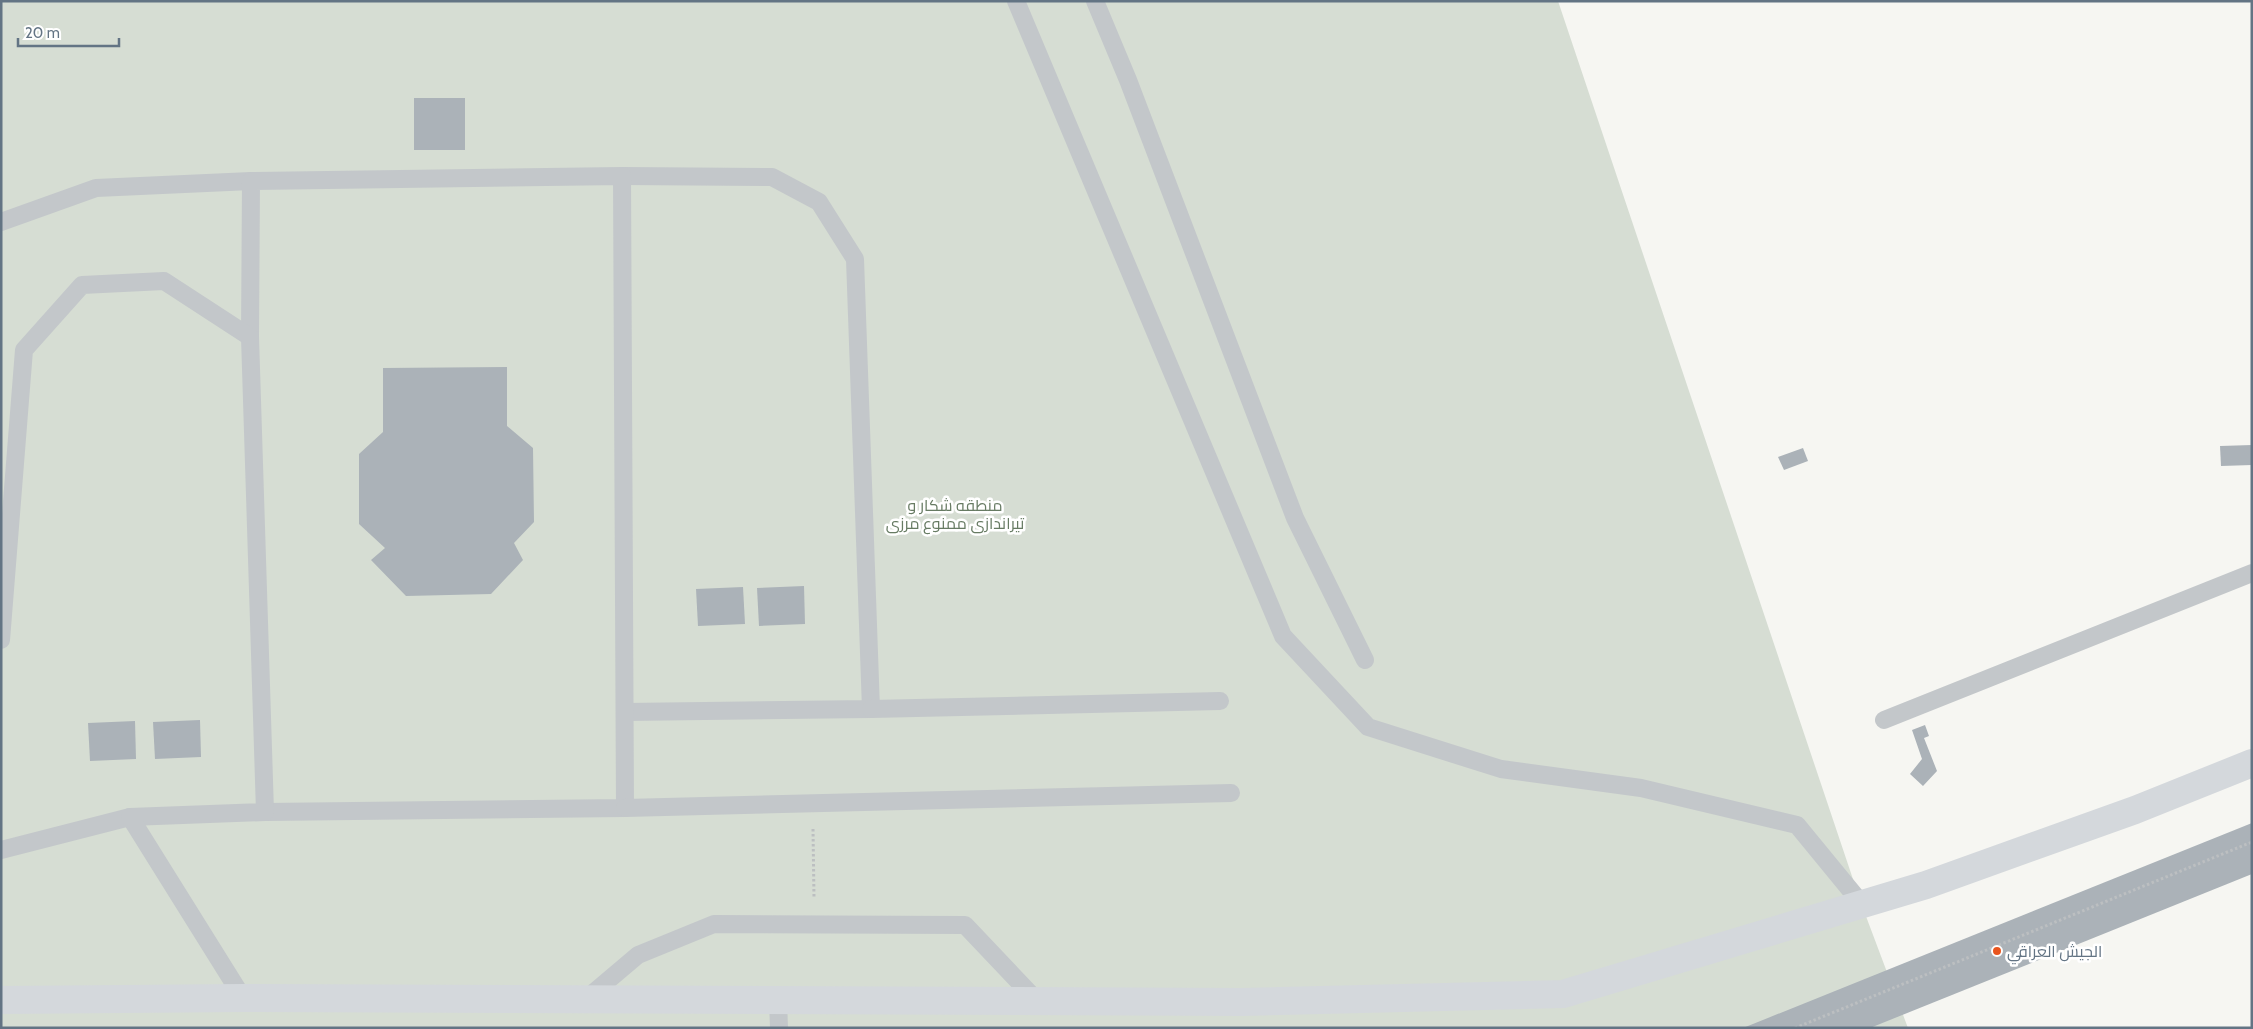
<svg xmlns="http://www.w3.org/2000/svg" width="2253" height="1029" font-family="Cabin,Cairo,sans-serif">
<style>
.green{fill:#d6ddd3}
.building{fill:#abb2b8}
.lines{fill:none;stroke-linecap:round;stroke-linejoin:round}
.path{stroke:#bcbfc1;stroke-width:3;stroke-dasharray:2.5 2.5;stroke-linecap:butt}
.lane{stroke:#c3c7ca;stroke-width:18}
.highway{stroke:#d4d8dc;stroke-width:28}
.poi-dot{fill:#e9551e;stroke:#fff;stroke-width:2}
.labels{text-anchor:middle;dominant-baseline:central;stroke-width:5;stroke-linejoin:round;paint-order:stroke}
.park-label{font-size:16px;fill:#677b63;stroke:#fff}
.poi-label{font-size:16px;fill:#637484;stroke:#fff;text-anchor:start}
</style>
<rect width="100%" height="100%" fill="#f6f6f2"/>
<polygon class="green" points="1,1 1558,1 1861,903 1908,1028 1,1028"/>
<g class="building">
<rect x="414" y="98" width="51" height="52"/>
<polygon points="507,367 507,426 533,448 534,522 514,543 523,560 491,594 406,596 371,560 385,548 359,524 359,454 383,432 383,368"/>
<polygon points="2252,445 2252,465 2221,466 2220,446"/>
<polygon points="1803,448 1808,461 1784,470 1778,457"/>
<polygon points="804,586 805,624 759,626 757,588"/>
<polygon points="743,587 745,624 698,626 696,589"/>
<polygon points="200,720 201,757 155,759 153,722"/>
<polygon points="135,721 136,759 90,761 88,723"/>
<polygon points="1925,725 1929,736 1924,738 1937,771 1923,786 1910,774 1922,759 1912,730"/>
<polygon points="2252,823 2252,874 1870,1028 1743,1028"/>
</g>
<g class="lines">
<g class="path">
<polyline points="813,829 814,898"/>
<polyline points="1795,1028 2252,842"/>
</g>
<g class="lane">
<polyline points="1016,1 1283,636 1368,727 1501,769 1641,788 1797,825 1861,903"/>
<polyline points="1095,1 1128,80 1295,518 1365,660"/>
<polyline points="622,176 772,177 819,202 855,259 871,709 625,712"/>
<polyline points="1,222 96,188 251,181"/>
<polyline points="250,337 251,181 622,176 625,808 265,812"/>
<polyline points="1,640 24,350 82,285 164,281 250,337 265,812 130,817 1,850"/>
<polyline points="871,709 1220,701"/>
<polyline points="1884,720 2252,573"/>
<polyline points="625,808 1231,793"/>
<polyline points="130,817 243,998"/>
<polyline points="586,999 638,955 714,924 965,925 1037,1001"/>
<polyline points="778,1000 779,1028"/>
</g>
<polyline class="highway" points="1,1000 243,998 1243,1002 1563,994 1926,885 2135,810 2252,763"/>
</g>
<circle class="poi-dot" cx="1997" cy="951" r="5"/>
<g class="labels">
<g class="park-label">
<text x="955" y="505">منطقه شکار و<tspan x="955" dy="18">تیراندازی ممنوع مرزی</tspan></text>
</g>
<g class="poi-label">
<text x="2007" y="951">الجيش العراقي</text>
</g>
</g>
<rect width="2253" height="1029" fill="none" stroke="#637484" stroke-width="5"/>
<path d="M18 38v8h101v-8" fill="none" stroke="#637484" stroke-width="2.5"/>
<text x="25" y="38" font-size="15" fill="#637484" stroke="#ffffff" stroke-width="4" paint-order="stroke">20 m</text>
</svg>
